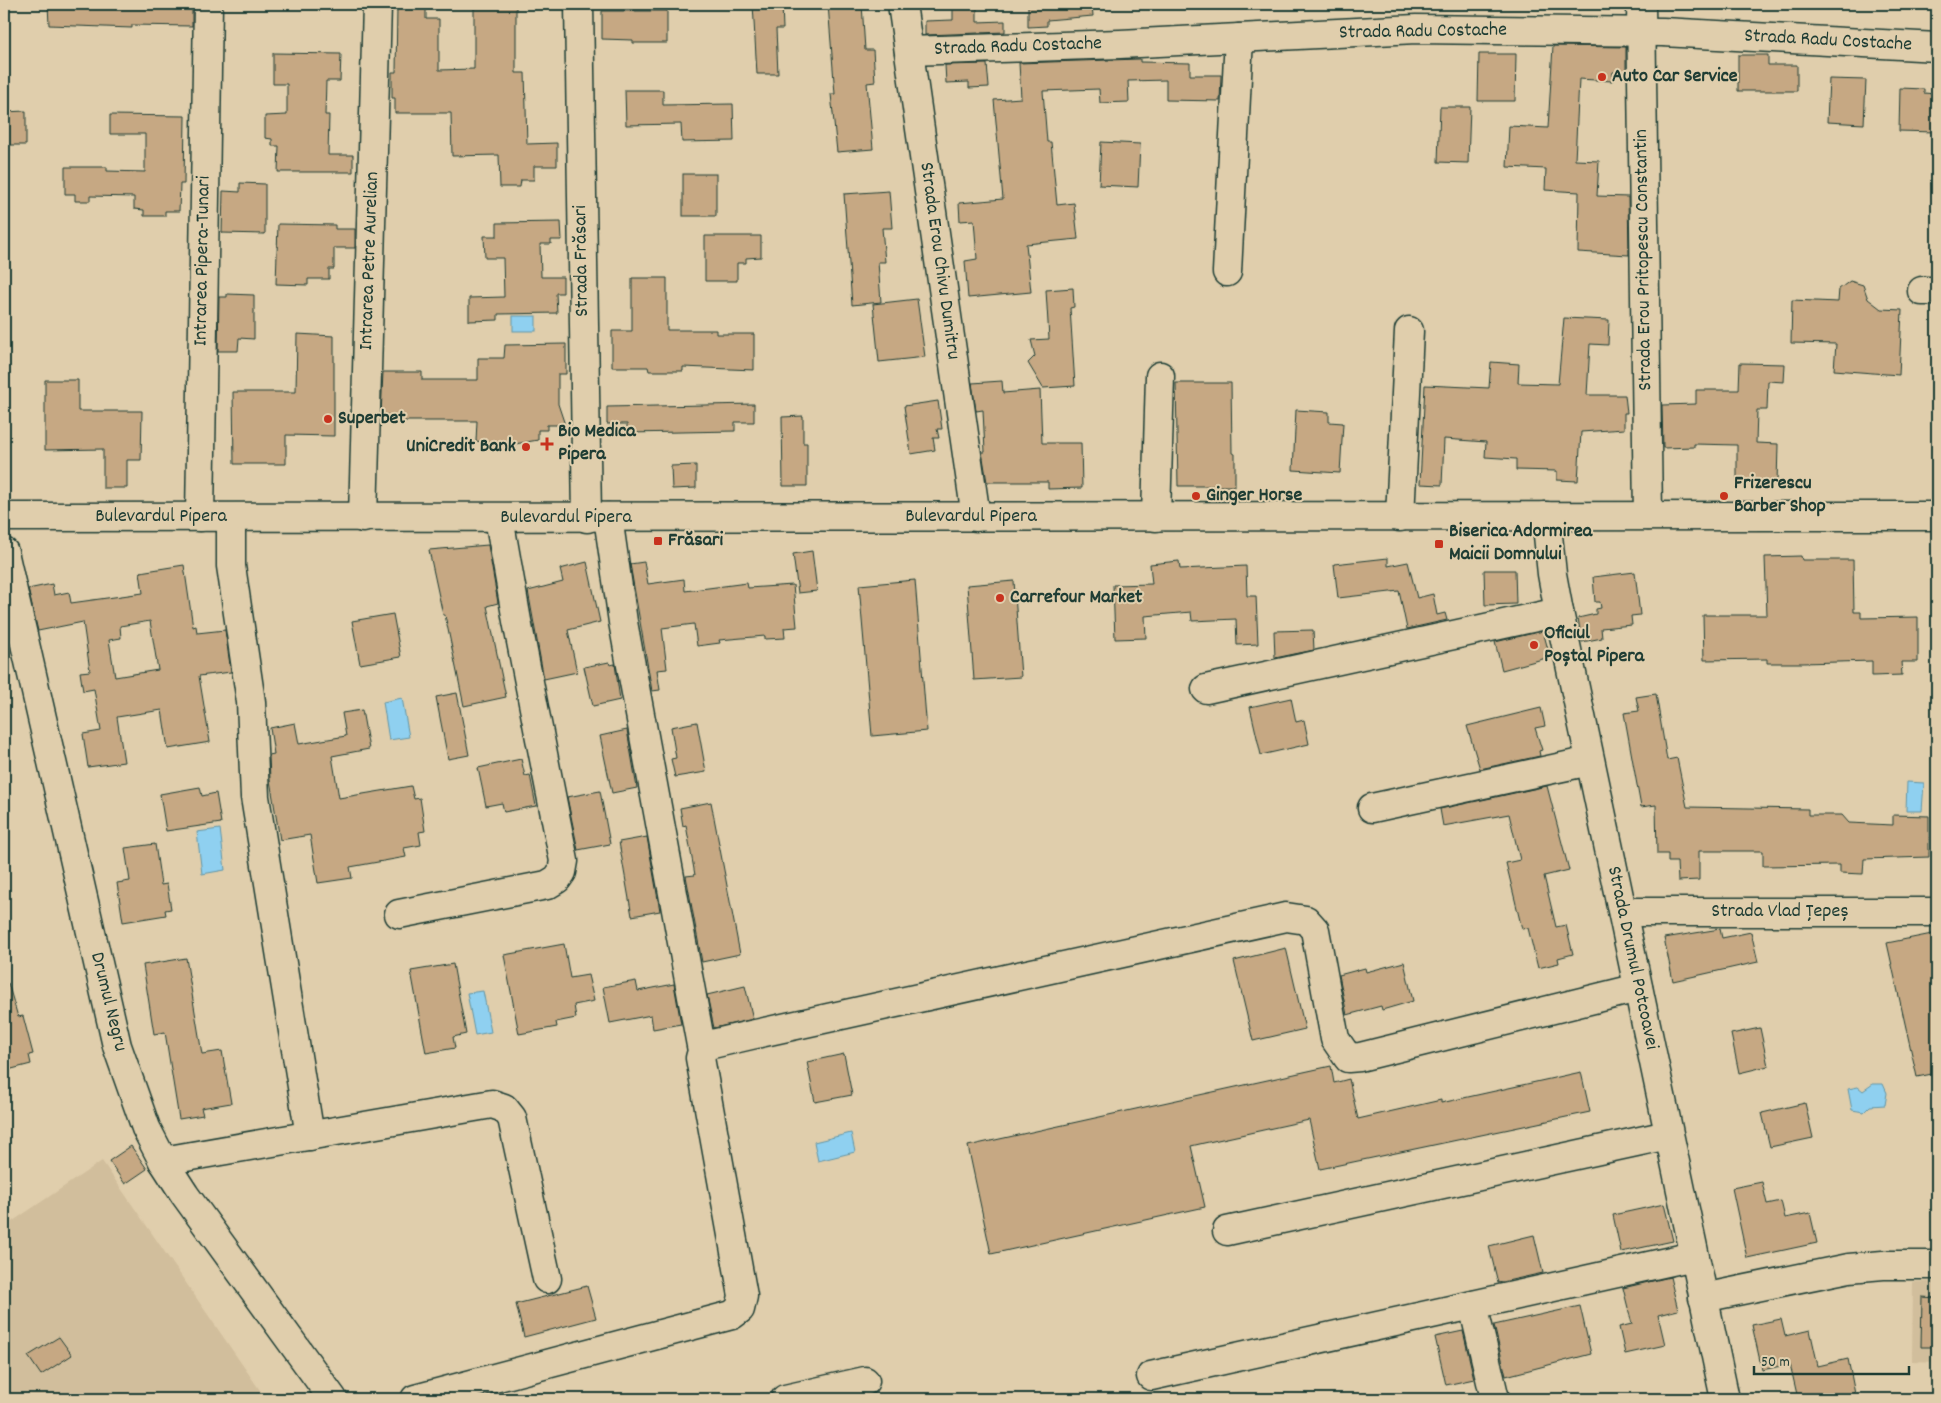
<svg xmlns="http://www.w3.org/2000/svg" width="1941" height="1403" font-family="Dekko,sans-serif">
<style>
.built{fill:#d1be9c}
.water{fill:#8fd0f0;stroke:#6295a5}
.building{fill:#c6a883;stroke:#1f3d34;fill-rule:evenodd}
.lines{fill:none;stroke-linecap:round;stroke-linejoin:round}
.minor-casing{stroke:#1f3d34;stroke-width:31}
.major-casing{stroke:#1f3d34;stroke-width:31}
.minor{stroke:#e0ceac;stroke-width:28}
.major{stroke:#e0ceac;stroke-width:28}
.poi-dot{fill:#c8321e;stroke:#e0ceac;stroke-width:2}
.labels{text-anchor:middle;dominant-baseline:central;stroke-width:4;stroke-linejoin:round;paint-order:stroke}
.street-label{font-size:20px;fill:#1f3d34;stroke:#e0ceac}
.poi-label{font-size:20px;font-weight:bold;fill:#1f3d34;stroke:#e0ceac;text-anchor:start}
</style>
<rect width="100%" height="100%" fill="#e0ceac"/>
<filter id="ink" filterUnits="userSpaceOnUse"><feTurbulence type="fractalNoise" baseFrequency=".02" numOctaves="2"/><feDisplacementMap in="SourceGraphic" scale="10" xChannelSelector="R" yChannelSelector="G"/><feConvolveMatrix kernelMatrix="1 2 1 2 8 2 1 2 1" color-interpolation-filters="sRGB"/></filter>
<g filter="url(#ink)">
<g class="built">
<polygon points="102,1161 266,1399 4,1399 4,1227"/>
<polygon points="1913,1282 1937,1282 1937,1362 1912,1361"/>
</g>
<g class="water">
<rect x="513" y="316" width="23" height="15"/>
<polygon points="402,698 409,737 389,740 383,702"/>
<polygon points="1907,782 1924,783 1922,811 1906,811"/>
<polygon points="220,829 225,870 202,874 197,832"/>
<polygon points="483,991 491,1032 475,1035 467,993"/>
<polygon points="1873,1084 1883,1084 1887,1093 1885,1105 1870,1106 1864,1112 1852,1110 1848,1089 1858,1087 1863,1091"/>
<polygon points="851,1133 855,1152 818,1161 814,1142"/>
</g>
<g class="building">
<polygon points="48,4 192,4 192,26 132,25 132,28 49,25"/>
<polygon points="474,4 516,4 516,73 525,73 527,144 557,143 557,166 534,166 534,180 521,180 520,187 500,187 499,155 452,156 451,113 395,113 395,98 392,98 392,72 396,72 397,8 426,8 426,19 439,19 439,70 474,69"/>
<polygon points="753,4 782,4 783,29 776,29 778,74 757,74"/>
<polygon points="828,4 862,4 865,50 873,50 875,82 867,83 873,149 837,152 831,94 835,94"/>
<polygon points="953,4 977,4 977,22 1005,21 1005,32 925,35 925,21 953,20"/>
<polygon points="1028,4 1092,4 1093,16 1047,20 1047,26 1028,27"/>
<polygon points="602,11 667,11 667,43 633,43 633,40 602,39"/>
<polygon points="1553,46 1626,47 1626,73 1613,72 1612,81 1579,79 1575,160 1599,161 1597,196 1628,197 1629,255 1578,252 1579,192 1545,190 1546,169 1507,167 1509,126 1548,128"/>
<polygon points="273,53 341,54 340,81 326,81 325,115 329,115 328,155 353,155 353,172 278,172 279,146 272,146 272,139 265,138 265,116 287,115 287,84 273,84"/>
<polygon points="1479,54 1516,54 1515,101 1478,101"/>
<polygon points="1738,55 1768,55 1768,65 1797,65 1797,91 1738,91"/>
<polygon points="1140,59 1140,62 1190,63 1190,75 1221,75 1220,101 1166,100 1166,80 1128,81 1129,102 1100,103 1099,89 1043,91 1047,142 1051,142 1057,205 1074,203 1078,239 1026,244 1031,292 968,298 965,261 977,259 974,220 960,221 959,203 1003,199 994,100 1021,98 1019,63"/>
<polygon points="987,64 989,87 969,88 969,82 946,83 945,65"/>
<polygon points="1829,79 1866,80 1864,124 1827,122"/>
<polygon points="1900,88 1924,89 1924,93 1935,94 1935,132 1899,131"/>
<polygon points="625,90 663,90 663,105 733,104 734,141 682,142 681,124 626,125"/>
<polygon points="1440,107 1470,107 1468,163 1438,162"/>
<polygon points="26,111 26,145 4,145 4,112"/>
<polygon points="110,115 185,116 184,184 180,184 179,211 165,211 165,216 144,216 144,210 134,209 134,197 90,196 90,201 75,201 75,194 65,194 65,167 107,167 107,171 145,172 145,134 110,134"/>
<polygon points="1101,142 1140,144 1138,187 1099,185"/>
<rect x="683" y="174" width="33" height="42"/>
<polygon points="240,183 265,184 265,234 222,233 223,191 240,192"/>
<polygon points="889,191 892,228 882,228 885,262 878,262 881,302 852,305 844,194"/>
<polygon points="561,222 562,240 551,240 551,244 540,244 541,277 563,277 563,293 556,293 557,313 498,314 498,320 469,321 469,298 504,297 503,258 485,258 484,236 497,236 497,223"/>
<polygon points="278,224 335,225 335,229 355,229 355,248 334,248 334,269 329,269 329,279 308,279 308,285 276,284"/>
<polygon points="705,236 761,236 761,257 746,258 746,263 737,263 737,281 705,281"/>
<polygon points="632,278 667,278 667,330 716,330 716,334 754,334 754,370 683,367 683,371 649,371 648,367 612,367 612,331 632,331"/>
<polygon points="1850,281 1863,285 1868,299 1881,309 1902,310 1899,375 1834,370 1836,344 1791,343 1792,300 1838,302 1839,289"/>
<polygon points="1073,288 1074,307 1070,308 1075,386 1043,388 1028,363 1035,356 1031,340 1049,339 1046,290"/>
<polygon points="227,294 254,295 254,339 239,338 238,351 218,351 219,297 227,297"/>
<polygon points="917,299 925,357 879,362 873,304"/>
<polygon points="1564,318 1609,320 1608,345 1590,344 1587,395 1625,395 1627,413 1624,413 1624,429 1581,432 1578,481 1557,480 1557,471 1516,470 1516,459 1485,457 1486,442 1444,439 1442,485 1420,484 1425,385 1489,388 1491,362 1519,364 1518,383 1558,384"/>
<polygon points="297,334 334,336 334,436 286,435 286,464 234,464 233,392 296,392"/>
<polygon points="566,344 566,374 558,374 558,404 565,425 547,425 547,430 538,430 538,440 509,445 490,443 476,441 477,421 389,421 389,415 381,415 383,372 422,372 422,380 478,380 478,358 504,358 505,345"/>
<polygon points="1740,363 1785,364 1784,382 1768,381 1767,410 1757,410 1756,443 1778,444 1777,483 1737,483 1737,445 1694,444 1694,447 1663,448 1662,405 1696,404 1696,390 1739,390"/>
<polygon points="45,380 78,380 78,411 142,411 141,460 127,460 127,488 103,488 103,449 45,450"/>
<polygon points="1002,381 1003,393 1040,390 1042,443 1081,443 1082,488 1048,489 1048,482 987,482 982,452 985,452 983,410 976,411 972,383"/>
<polygon points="1176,383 1231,383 1232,453 1235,454 1235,486 1178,486"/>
<polygon points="938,401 942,429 937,429 939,438 933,438 935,450 911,454 904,406"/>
<polygon points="754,404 754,422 735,422 735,431 627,433 627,424 607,424 607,407"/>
<polygon points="1296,410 1329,412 1329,422 1343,423 1340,473 1293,470"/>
<polygon points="803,416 803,443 807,443 807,486 783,486 782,417"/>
<polygon points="696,465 696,488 672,489 671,466"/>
<polygon points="488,545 498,603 487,606 506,697 464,706 445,615 443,615 429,550"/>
<polygon points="812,551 817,591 798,593 793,554"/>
<polygon points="1801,556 1802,560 1853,560 1854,612 1861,612 1861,618 1918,617 1918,662 1901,662 1902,675 1872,676 1872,661 1803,663 1767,663 1767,659 1704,660 1703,615 1767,615 1765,557"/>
<polygon points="1388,558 1388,566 1408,562 1417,598 1433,594 1437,615 1445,613 1447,620 1407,629 1399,591 1338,598 1334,564"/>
<polygon points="1179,561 1180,569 1246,566 1247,596 1256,596 1258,644 1237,645 1236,619 1192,621 1191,612 1145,616 1146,638 1115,639 1113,585 1152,584 1150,564"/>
<polygon points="587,562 600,622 568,630 577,672 544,679 528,591 563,582 560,569"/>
<polygon points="644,562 648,584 684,579 685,591 747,583 748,588 793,585 797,627 784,628 785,638 765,639 765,636 719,640 720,643 697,646 694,624 662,628 667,669 657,670 660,690 652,691 630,564"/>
<path d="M184,565l9,62 3,-1 1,7 28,-3 6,42 -32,4 11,66 -42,7 -6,-39 -45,7 7,45 -36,5 -5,-33 18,-3 -7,-42 -11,2 -3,-19 10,-1 -7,-49 -45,9 -10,-42 24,-5 2,11 15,-3 2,11 72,-10 -3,-21zM150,621l8,49 -43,7 -6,-37 12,-2 -1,-12z"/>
<polygon points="1484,570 1515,570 1516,604 1485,605"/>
<polygon points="1635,572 1640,615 1631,616 1632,625 1601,628 1602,638 1582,642 1578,618 1596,614 1596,609 1601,608 1600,602 1595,602 1593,577"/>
<polygon points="915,580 927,731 872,736 859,585"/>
<polygon points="1014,581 1021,677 974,680 967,585"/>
<polygon points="393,614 401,657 360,664 352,621"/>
<polygon points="1313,630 1314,650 1275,658 1274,631"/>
<polygon points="1543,631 1550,657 1502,670 1495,642"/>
<polygon points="609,662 610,665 615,664 620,700 593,706 584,667"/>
<polygon points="457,693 469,755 448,759 436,697"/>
<polygon points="1656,694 1667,760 1677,758 1687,807 1808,809 1808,815 1842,815 1849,823 1893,825 1893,815 1929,816 1929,857 1864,859 1863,874 1840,873 1840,865 1763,866 1763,851 1699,851 1699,880 1678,881 1677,862 1668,862 1668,854 1657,854 1656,805 1641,807 1624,713 1639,711 1636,697"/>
<polygon points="1291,698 1296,722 1304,720 1309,744 1261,755 1250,707"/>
<polygon points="1541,708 1545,726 1535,728 1542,750 1539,751 1540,756 1480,769 1467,726"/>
<polygon points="362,710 369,749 332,756 339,798 411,786 414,799 420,798 425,831 419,832 421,845 404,848 406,857 350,867 352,878 318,883 310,835 280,840 270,780 269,755 274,754 270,728 295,723 299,744 346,736 342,713"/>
<polygon points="697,722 706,772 675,777 671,759 676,758 671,727"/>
<polygon points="627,730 637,788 612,793 600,736"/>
<polygon points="521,759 525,776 530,775 536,806 504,812 502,803 486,806 478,768"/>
<polygon points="1547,786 1569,870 1544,876 1556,927 1566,925 1573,954 1558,958 1559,963 1538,968 1528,928 1522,929 1506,863 1520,860 1509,814 1443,826 1440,809"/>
<polygon points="200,787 202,796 216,793 221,823 166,831 160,794"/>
<polygon points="600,791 610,844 578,850 567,797"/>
<polygon points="711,802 740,954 702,962 686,876 695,875 686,825 683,826 680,808"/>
<polygon points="647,837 660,911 632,916 619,842"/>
<polygon points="155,844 161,885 167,884 171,909 165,910 166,915 123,922 117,883 130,881 125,848"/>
<polygon points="1720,929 1722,938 1751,932 1758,962 1673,981 1664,938"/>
<polygon points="1937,933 1937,1073 1917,1077 1887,943"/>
<polygon points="564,944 570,978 588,975 594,1001 574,1005 576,1018 556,1022 557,1027 519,1034 504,955"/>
<polygon points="1286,948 1305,1029 1253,1041 1234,961"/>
<polygon points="186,958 202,1054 222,1051 231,1103 201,1108 203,1115 179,1119 165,1032 154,1034 143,965"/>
<polygon points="1404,962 1413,1001 1382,1010 1381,1006 1347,1015 1339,975 1365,968 1366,972"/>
<polygon points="453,964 466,1034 453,1037 455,1048 426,1053 411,971"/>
<polygon points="636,981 638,991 674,984 681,1024 653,1029 651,1015 610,1023 603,987"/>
<polygon points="8,983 18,1017 23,1016 33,1054 29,1055 31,1064 4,1071 4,984"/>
<polygon points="745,986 753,1019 714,1028 707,995"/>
<polygon points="1760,1028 1768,1066 1739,1073 1731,1034"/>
<polygon points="844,1054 852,1095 815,1102 807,1062"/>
<polygon points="1331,1066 1334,1083 1349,1079 1358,1119 1441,1100 1441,1103 1581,1072 1590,1112 1320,1169 1309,1120 1204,1143 1191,1146 1205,1207 991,1254 968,1146"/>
<polygon points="1805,1103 1813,1138 1770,1147 1762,1113"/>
<polygon points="131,1146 147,1169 125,1184 109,1161"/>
<polygon points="1762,1182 1767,1204 1781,1201 1785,1218 1810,1213 1817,1243 1747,1258 1732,1188"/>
<polygon points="1664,1204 1673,1241 1621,1252 1613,1215"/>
<polygon points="1534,1235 1543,1273 1498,1283 1489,1246"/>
<polygon points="1670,1277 1678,1310 1658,1315 1665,1345 1625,1354 1619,1327 1632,1324 1623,1288"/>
<polygon points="587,1286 596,1318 524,1337 516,1304"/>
<polygon points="1922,1297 1937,1298 1937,1347 1921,1347"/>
<polygon points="1580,1306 1591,1354 1506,1376 1494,1325"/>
<polygon points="1781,1319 1785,1336 1810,1330 1818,1366 1848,1359 1856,1399 1798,1399 1790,1364 1762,1370 1752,1325"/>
<polygon points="1463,1331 1474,1379 1446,1385 1435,1337"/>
<polygon points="59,1337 72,1355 41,1375 28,1356"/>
</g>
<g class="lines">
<g class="minor-casing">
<g id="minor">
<polyline points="579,4 587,518"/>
<polyline points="902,4 976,517"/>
<polyline points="1641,4 1648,516"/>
<polyline points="909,51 1120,44 1416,29 1663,32 1937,47"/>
<polyline points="1227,272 1239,38"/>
<polyline points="1922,291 1937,291"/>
<polyline points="1546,516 1552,574 1559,612 1725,1399"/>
<polyline points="200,517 208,4"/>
<polyline points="1156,517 1160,376"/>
<polyline points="1400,517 1409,331"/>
<polyline points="231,518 231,566 251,702 255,797 310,1136"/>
<polyline points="363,518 377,4"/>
<polyline points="4,552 117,1046 146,1128 163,1161 185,1195 333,1399"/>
<polyline points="1206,689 1559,612"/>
<polyline points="1372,808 1590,761"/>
<polyline points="1623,912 1937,912"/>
<polyline points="399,914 547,885 557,879 562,872 564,861 517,621 499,518"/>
<polyline points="702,1051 708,1045 751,1035 1286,917 1306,920 1315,930 1335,1039 1348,1058 1360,1057 1638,988"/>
<polyline points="163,1161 492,1104 504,1108 512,1118 547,1279"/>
<polyline points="1227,1231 1668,1135"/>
<polyline points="1703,1298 1849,1268 1883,1265 1937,1265"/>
<polyline points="1473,1305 1495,1399"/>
<polyline points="1151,1376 1694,1256"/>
<polyline points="415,1399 732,1315 740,1309 743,1296 700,1058 702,1051 623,622 608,517"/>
<polyline points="785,1399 865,1381"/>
</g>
</g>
<g class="major-casing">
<polyline id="major" points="4,517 1937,516"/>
</g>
<use href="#minor" class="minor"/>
<use href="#major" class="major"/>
</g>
</g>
<g class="poi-dot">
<circle cx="1602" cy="77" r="5"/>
<circle cx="328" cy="419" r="5"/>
<path d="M544.5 436.5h5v5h5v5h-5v5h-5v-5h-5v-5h5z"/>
<circle cx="526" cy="447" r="5"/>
<circle cx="1196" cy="496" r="5"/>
<circle cx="1724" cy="496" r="5"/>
<rect x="653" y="536" width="10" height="10" rx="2.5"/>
<rect x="1434" y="539" width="10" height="10" rx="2.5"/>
<circle cx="1000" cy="598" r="5"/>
<circle cx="1534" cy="645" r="5"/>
</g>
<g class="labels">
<g class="street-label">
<text transform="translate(1423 32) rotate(-1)">Strada Radu Costache</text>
<text transform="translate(1828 41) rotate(3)">Strada Radu Costache</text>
<text transform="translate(1018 47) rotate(-2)">Strada Radu Costache</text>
<text transform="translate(1644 260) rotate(-91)">Strada Erou Pritopescu Constantin</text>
<text transform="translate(203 261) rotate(-89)">Intrarea Pipera-Tunari</text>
<text transform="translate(370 261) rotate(-88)">Intrarea Petre Aurelian</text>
<text transform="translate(582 261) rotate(-91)">Strada Frăsari</text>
<text transform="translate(939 261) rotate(82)">Strada Erou Chivu Dumitru</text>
<text x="161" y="517">Bulevardul Pipera</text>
<text x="971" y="517">Bulevardul Pipera</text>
<text x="566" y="518">Bulevardul Pipera</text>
<text x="1780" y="912">Strada Vlad Țepeș</text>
<text transform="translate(1632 958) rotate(78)">Strada Drumul Potcoavei</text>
<text transform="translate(108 1002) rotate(76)">Drumul Negru</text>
</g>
<g class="poi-label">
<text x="1612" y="77">Auto Car Service</text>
<text x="338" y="419">Superbet</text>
<text x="558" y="432">Bio Medica<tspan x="558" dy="23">Pipera</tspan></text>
<text x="516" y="447" text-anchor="end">UniCredit Bank</text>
<text x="1734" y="484">Frizerescu<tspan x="1734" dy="23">Barber Shop</tspan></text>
<text x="1206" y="496">Ginger Horse</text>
<text x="1449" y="532">Biserica Adormirea<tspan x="1449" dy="23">Maicii Domnului</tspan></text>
<text x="668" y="541">Frăsari</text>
<text x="1010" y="598">Carrefour Market</text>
<text x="1544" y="634">Oficiul<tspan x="1544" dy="23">Poștal Pipera</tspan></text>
</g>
</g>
<rect width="1941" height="1403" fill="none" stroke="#e0ceac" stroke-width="20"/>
<rect x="10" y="10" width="1921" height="1383" fill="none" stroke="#1f3d34" stroke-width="2" filter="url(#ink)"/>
<path d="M1754 1366v8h155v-8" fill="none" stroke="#1f3d34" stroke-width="2.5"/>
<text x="1761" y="1366" font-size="15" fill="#1f3d34" stroke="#e0ceac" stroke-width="4" paint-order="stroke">50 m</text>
</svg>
